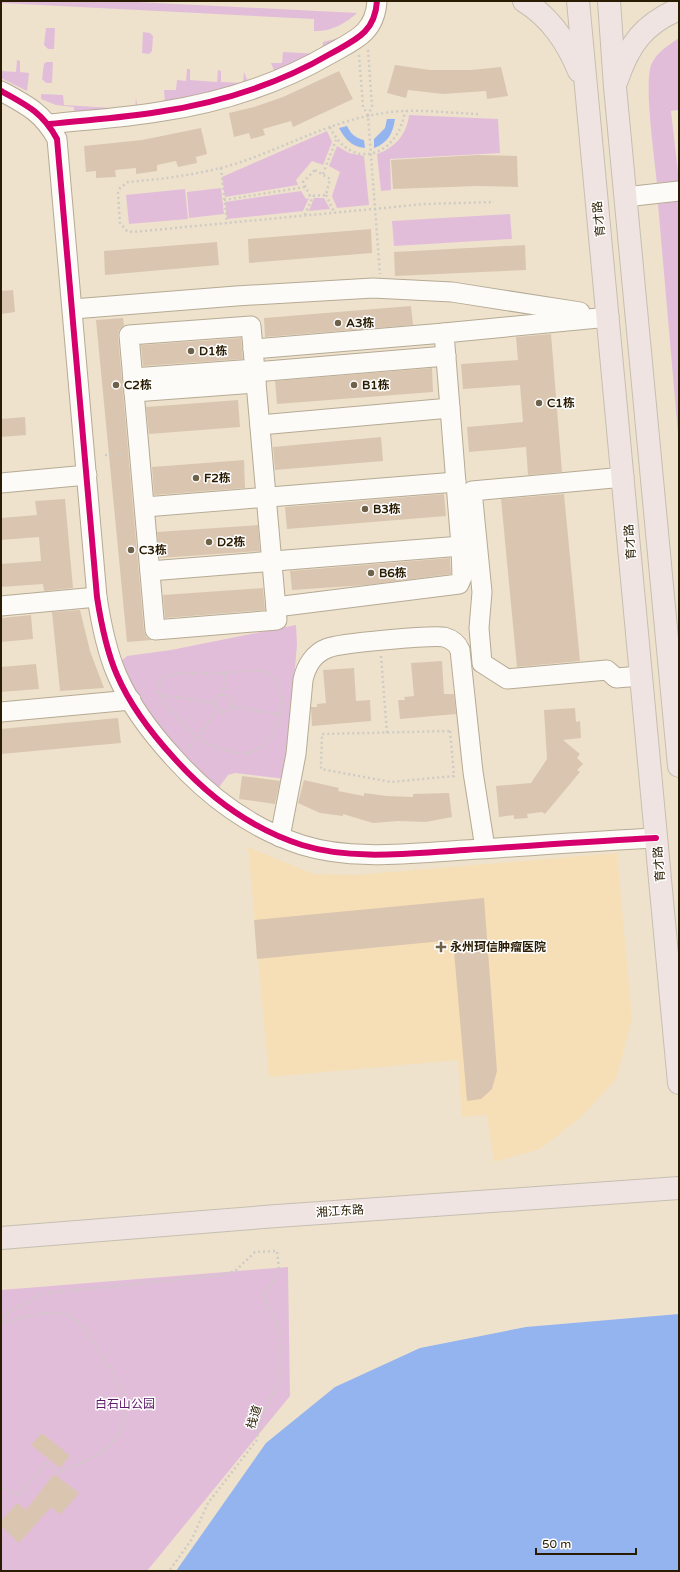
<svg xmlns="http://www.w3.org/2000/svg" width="680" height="1572" font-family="'Varela Round','Noto Sans SC',sans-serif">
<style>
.built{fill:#f6dfb6}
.green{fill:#e2bdda}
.water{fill:#93b4ef}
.building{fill:#dac6b0}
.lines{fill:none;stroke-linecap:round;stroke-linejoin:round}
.minor-casing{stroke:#b6aa94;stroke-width:21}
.major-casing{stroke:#c6bfb1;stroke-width:24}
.path{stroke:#cfcbc4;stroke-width:2.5;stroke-dasharray:2 3;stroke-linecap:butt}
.minor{stroke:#fcfbf8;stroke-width:19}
.major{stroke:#efe4e1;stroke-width:22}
.cycleway-casing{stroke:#fff;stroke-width:8}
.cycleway{stroke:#d6006c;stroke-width:6}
.poi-dot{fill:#6e6149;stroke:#fff;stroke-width:1.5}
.labels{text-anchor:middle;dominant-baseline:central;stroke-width:3;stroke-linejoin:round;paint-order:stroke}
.street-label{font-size:12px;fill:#291c02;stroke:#fff}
.poi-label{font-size:12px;font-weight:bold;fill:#291c02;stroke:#fff;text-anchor:start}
.park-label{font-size:12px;fill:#5b1867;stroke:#fff}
</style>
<rect width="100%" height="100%" fill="#eee2cd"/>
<polygon class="built" points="248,847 313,874 356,875 617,853 632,1019 616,1079 581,1117 540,1149 494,1162 487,1115 462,1117 458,1060 269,1077"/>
<g class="green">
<path d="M1,1h117l239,12c-12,11 -27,19 -43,18v-12l-313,-16z"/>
<polygon points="46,28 55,28 54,49 48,49 44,45"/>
<path d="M361,28c-53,39 -116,64 -181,76 -34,7 -70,9 -106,12v-9l-18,-2 -15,-6v-5l22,1 1,10 64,4h7l1,-11 2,11 27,-5 -1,-14h12l1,-10 9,1 1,-12h3v11l27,2 1,-12 3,1v11l22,1 1,-11 4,10 27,-9 -4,-10h11l1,-11 38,2 1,-2 1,-10 16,-4z"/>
<polygon points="143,32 150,33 153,36 152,51 149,54 142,53"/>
<path d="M679,38v72l-8,1 8,70 -22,2c-2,-23 -14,-104 -5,-120 6,-12 17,-18 27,-25z"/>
<polygon points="17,60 20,61 20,72 29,73 27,91 1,78 1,71 16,72"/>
<polygon points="46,62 53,62 52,83 46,83 42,79 44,64"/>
<path d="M409,115l89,4 2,34 -110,6 1,31 -10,1 -4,-37c18,-6 30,-20 32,-39z"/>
<polygon points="327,131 332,142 323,165 312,161 296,180 298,185 225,197 222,177"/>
<polygon points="337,146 349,153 364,156 369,205 337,208 332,196 340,172 329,166"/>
<polygon points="221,188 224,214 189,218 187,192"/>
<polygon points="185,189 188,219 129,224 126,195"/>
<polygon points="301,191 306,199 309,198 303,211 227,219 225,202"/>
<polygon points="314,198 324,198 330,209 309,211"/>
<polygon points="679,201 679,445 658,204"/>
<polygon points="510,214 512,239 394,246 392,221"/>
<polygon points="296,625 297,644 286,779 235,773 228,775 217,790 190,767 148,716 120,662 127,656 171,650"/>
<polygon points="288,1267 290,1396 147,1571 1,1571 1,1290"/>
</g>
<g class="water">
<path d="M387,119h8c-2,14 -7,24 -21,29v-9l11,-11z"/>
<path d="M347,126c4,8 8,12 17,14l1,8c-13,-1 -20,-9 -26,-20z"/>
<polygon points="679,1314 679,1571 176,1571 266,1443 335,1387 420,1348 526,1327"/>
</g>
<g class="building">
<polygon points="395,65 430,70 471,70 501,67 508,96 487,99 486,91 443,94 408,90 406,98 387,93"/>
<polygon points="339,71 353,99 293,127 291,121 263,129 265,135 251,139 249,133 234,137 229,113 254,107 283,97"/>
<polygon points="201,128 207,154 196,157 197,163 178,167 176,161 157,165 157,171 136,174 136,168 115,170 116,177 96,178 96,171 86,172 84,146 142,140"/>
<polygon points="478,155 517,156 518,187 478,186 393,189 391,160"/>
<polygon points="371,229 372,253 249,263 248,239"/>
<polygon points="217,242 219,265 105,275 104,251"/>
<polygon points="525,245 526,270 395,276 394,252"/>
<polygon points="13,290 15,312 1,314 1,291"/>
<polygon points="411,306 413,325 265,337 264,318"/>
<polygon points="123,318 124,325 119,330 118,336 144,631 146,637 152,640 127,642 96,320"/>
<polygon points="551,334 562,472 528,475 526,447 469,452 467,427 523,422 520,385 463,389 461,364 518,360 516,337"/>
<polygon points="241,338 243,359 143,366 141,345"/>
<polygon points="432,368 433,392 277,404 275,381"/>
<polygon points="238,400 240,427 149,434 146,407"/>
<polygon points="25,417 26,435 1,437 1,419"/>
<polygon points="381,437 383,461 275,470 273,447"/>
<polygon points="244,460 245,488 154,495 152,467"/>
<polygon points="444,494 446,516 287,529 285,507"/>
<polygon points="564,494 580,661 517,667 501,499"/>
<polygon points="65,499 73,588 44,591 43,584 1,587 1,564 41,561 39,537 1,540 1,518 37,515 35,501"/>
<polygon points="258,525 260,551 160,558 157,532"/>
<polygon points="450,558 451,574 366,585 292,590 290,571"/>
<polygon points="263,588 265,610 165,618 163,595"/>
<polygon points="80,610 90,651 104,688 60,691 52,612"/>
<polygon points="31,615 33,639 1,642 1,618"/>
<polygon points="442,661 444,694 454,694 456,714 400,719 398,700 405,700 404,697 414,696 411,663"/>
<polygon points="36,664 39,689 1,692 1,667"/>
<polygon points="354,668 356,701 370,700 371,721 312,726 311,707 317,707 317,704 326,703 323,670"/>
<polygon points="575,708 576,722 580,721 581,738 563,740 580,754 577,758 583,764 577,770 580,772 545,814 542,812 527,814 528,818 514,819 514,815 499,817 496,786 531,783 547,759 544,710"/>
<polygon points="118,718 121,743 1,754 1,729"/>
<polygon points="242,776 280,781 275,804 239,799"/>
<polygon points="304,780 339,788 338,791 364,796 364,793 387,796 413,797 413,794 449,793 452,817 426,822 398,821 373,823 343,814 343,816 320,813 298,803"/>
<polygon points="484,898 497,1071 492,1089 481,1099 467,1101 453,940 257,959 254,920"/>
<polygon points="42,1433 70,1456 60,1468 31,1445"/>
<polygon points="54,1474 79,1493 60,1515 51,1507 19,1543 1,1526 1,1521 17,1503 26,1510"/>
</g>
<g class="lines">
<g class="minor-casing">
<g id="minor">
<path d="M1,91c26,14 42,22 56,48l40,458c4,26 9,53 20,78 13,30 35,59 57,83 34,38 78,71 128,87 51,16 110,8 163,5 64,-4 127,-9 191,-12"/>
<path d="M49,124c36,-4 73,-6 109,-12 60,-9 119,-27 172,-58 25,-14 45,-21 47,-53"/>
<polyline points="625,197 679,191"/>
<polyline points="73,309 236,296 373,288 452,292 580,312"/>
<polygon points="251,326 277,620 155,630 129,335"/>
<polyline points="253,349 444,333"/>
<polyline points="255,372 446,356"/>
<polyline points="133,378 255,369"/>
<polyline points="134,392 256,383"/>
<polyline points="260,425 450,408"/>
<polyline points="624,477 472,491 482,592 479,628 482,663 507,679 607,670 616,678 641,676"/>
<polyline points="1,483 87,475"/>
<polyline points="145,507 456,482"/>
<polyline points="150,571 461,546"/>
<polyline points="1,606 97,597"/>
<polyline points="276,607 459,584 462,577 461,546 444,333 609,317"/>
<polyline points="1,712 131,700"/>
<path d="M280,837l16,-83 7,-74c3,-14 11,-27 25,-32 12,-5 104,-13 116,-11 7,2 13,6 16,13l13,122 12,76"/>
</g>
</g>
<g class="major-casing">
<g id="major">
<path d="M524,1c27,17 43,41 55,70"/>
<polyline points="578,1 679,1083"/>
<polyline points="609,1 615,87 679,766"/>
<path d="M617,80c12,-36 27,-56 62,-71"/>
<polyline points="1,1238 277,1216 679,1188"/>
</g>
</g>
<g class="path">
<polyline points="359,55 363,106 368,116 380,274"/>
<path d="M478,114c-31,-1 -64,-6 -94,-1 -51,7 -98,34 -146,50 -36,11 -73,16 -110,19l-8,6 -2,5 2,30 7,8 6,1 292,-28 69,-2"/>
<polyline points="368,116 372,106 368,49"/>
<path d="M330,127c21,45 68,30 75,-16"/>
<polyline points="221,168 227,223"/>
<polygon points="315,170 330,179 326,195 310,196 303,182"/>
<polyline points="323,174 336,140"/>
<polyline points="326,195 334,212"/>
<polyline points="224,200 305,187"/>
<polyline points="305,215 313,196"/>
<polyline points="105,455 124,454"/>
<polyline points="381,656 387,733"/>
<path d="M261,670c37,14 21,77 -14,83 -7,2 -14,-1 -21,-3 -18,-4 -31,-13 -43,-27 -9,-10 -20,-19 -24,-31l1,-12 16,-7 34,1z"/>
<circle cx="224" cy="703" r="9"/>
<polyline points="160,695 216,703"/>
<polyline points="223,695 225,673"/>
<polyline points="232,706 281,715"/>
<polygon points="450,731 454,776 391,782 321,769 322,734"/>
<polyline points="187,750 218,709"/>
<polyline points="1,1321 9,1312 44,1293 222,1275 235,1271 255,1252 277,1251 279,1269 264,1296 281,1333 281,1376 263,1415 256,1441 208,1503 192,1539 169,1571"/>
<path d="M1,1323c18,-4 51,-15 69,-7 14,7 23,28 32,40 21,30 37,59 7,90 -13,12 -35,19 -51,27l-12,-10 -28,33 -17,-9"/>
</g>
<use href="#minor" class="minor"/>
<use href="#major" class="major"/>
<g class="cycleway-casing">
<g id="cycleway">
<path d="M1,91c26,14 42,22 56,48l40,458c4,26 9,53 20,78 13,30 35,59 57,83 34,38 78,71 128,87 51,16 110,8 163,5 64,-4 127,-9 191,-12"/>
<path d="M49,124c36,-4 73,-6 109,-12 60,-9 119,-27 172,-58 25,-14 45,-21 47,-53"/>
</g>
</g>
<use href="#cycleway" class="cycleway"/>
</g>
<g class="poi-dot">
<circle cx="338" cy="323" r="4"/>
<circle cx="191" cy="351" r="4"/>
<circle cx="116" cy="385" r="4"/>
<circle cx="354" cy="385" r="4"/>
<circle cx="539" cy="403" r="4"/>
<circle cx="196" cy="478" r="4"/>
<circle cx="365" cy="509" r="4"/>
<circle cx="209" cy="542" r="4"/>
<circle cx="131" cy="550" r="4"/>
<circle cx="371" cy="573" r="4"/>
<path d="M439 941h4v4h4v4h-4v4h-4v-4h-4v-4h4z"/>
</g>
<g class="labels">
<g class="street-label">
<text transform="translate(599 219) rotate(-96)">育才路</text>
<text transform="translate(630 542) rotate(-95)">育才路</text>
<text transform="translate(659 864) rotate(-95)">育才路</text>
<text transform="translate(340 1211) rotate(-4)">湘江东路</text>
<text transform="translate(254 1417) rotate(-72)">栈道</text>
</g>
<g class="poi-label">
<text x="346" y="323">A3栋</text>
<text x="199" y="351">D1栋</text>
<text x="124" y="385">C2栋</text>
<text x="362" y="385">B1栋</text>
<text x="547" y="403">C1栋</text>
<text x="204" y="478">F2栋</text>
<text x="373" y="509">B3栋</text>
<text x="217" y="542">D2栋</text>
<text x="139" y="550">C3栋</text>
<text x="379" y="573">B6栋</text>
<text x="450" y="947">永州珂信肿瘤医院</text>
</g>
<g class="park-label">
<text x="125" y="1404">白石山公园</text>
</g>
</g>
<rect width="680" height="1572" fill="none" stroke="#291c02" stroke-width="4"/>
<path d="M536 1548v6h100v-6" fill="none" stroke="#291c02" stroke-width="2"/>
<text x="542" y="1548" font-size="12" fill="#291c02" stroke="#ffffff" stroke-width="3" paint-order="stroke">50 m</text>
</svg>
